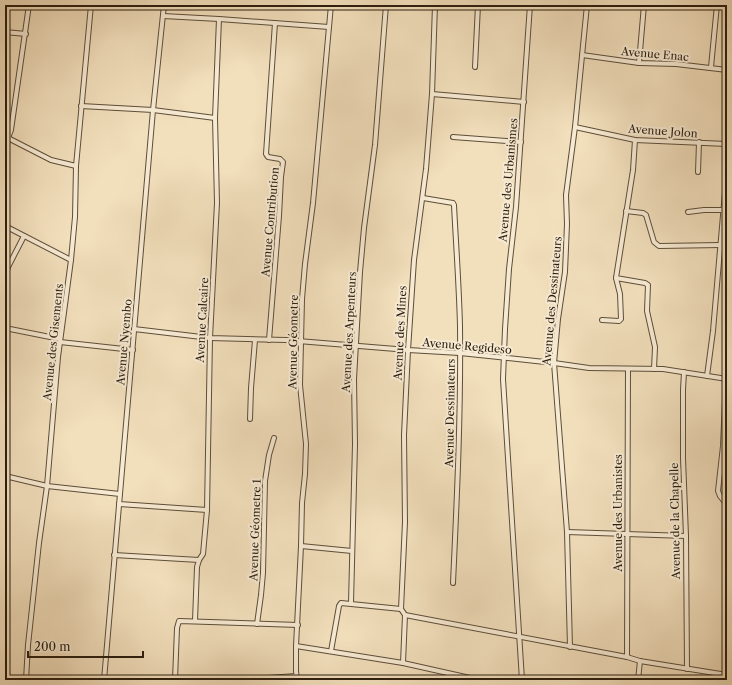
<svg xmlns="http://www.w3.org/2000/svg" width="732" height="685" font-family="'Libre Caslon Text',serif">
<style>
.lines{fill:none;stroke-linecap:round;stroke-linejoin:round}
.minor-casing{stroke:#5d4e3a;stroke-width:6}
.minor{stroke:#f7ead3;stroke-width:4}
.labels{text-anchor:middle;dominant-baseline:central;stroke-width:4;stroke-linejoin:round;paint-order:stroke}
.street-label{font-size:11px;fill:#2b1e0f;stroke:#f7ead3}
</style>
<rect width="100%" height="100%" fill="#f2dfbc"/>
<filter id="stains"><feTurbulence type="fractalNoise" baseFrequency=".005" numOctaves="4"/><feColorMatrix values="0 0 0 0 .2 0 0 0 0 .09 0 0 0 0 .02 0 0 0 .5 -.17"/></filter>
<radialGradient id="worn" r=".72"><stop offset=".6" stop-color="#630" stop-opacity="0"/><stop offset="1" stop-color="#630" stop-opacity=".3"/></radialGradient>
<g class="lines">
<g class="minor-casing">
<g id="minor">
<polyline points="163,16 219,19 329,27"/>
<polyline points="5,32 26,34"/>
<polyline points="582,55 639,63 676,64 727,70"/>
<polyline points="639,63 644,5"/>
<polyline points="475,67 478,5"/>
<polyline points="711,67 717,5"/>
<polyline points="432,94 524,102"/>
<polyline points="81,106 153,110 215,118"/>
<polyline points="575,127 635,140 727,144"/>
<polyline points="6,137 51,160 76,166"/>
<polyline points="453,137 521,142"/>
<polyline points="8,138 11,130 29,5"/>
<polyline points="635,140 633,170 616,278 645,283 648,285 647,311 655,347 654,369"/>
<polyline points="698,172 699,142"/>
<path d="M423,198l30,5 1,2c2,40 5,80 6,121 1,86 -3,171 -7,257"/>
<polyline points="626,211 643,213 646,215 654,242 659,246 721,245"/>
<polyline points="688,212 704,210 724,210"/>
<polyline points="5,226 71,260"/>
<polyline points="5,277 8,267 24,236"/>
<polyline points="602,320 619,321 621,319 620,294 616,278"/>
<polyline points="5,328 60,339"/>
<polyline points="134,329 210,338 286,340 408,350 460,353 554,363 589,368 663,369 727,379"/>
<polyline points="269,340 279,216 281,177 283,162 280,159 268,157 266,154 275,23"/>
<polyline points="60,342 133,350"/>
<polyline points="684,372 683,390 683,458 686,536 687,669"/>
<polyline points="707,376 713,331 727,169"/>
<polyline points="726,379 723,446 718,491 720,496 727,505"/>
<polyline points="250,419 251,388 255,340"/>
<polyline points="5,476 47,486 120,494"/>
<polyline points="119,504 207,510"/>
<polyline points="567,532 686,536"/>
<polyline points="301,546 352,551"/>
<polyline points="114,555 199,560"/>
<polyline points="351,603 355,444 354,379 360,272 364,228 375,145 386,5"/>
<polyline points="405,615 627,657 640,661 727,675"/>
<polyline points="195,621 197,567 199,560 203,554 207,510 210,338 217,203 215,118 219,19"/>
<polyline points="257,624 261,595 263,573 265,481 269,455 274,438"/>
<polyline points="296,646 403,663 479,680"/>
<polyline points="570,647 567,532 554,363 558,319 565,272 567,224 566,195 575,127 587,5"/>
<polyline points="331,651 339,606 341,603 401,609"/>
<polyline points="627,657 628,369"/>
<polyline points="403,663 405,615 401,609 405,522 404,435 408,350 414,260 426,169 432,94 435,5"/>
<polyline points="26,680 28,645 39,543 47,486 58,357 71,260 75,217 76,166 91,5"/>
<polyline points="104,680 153,110 164,5"/>
<polyline points="175,680 177,628 179,621 298,625"/>
<polyline points="242,680 296,676"/>
<polyline points="297,680 296,671 296,646 301,546 302,503 305,474 306,444 300,385 302,299 305,264 313,203 331,5"/>
<polyline points="522,680 503,379 505,329 509,269 516,207 530,5"/>
<polyline points="638,680 640,661"/>
</g>
</g>
<use href="#minor" class="minor"/>
</g>
<g class="labels">
<g class="street-label">
<text transform="translate(655 54) rotate(5)">Avenue Enac</text>
<text transform="translate(663 131) rotate(4)">Avenue Jolon</text>
<text transform="translate(508 180) rotate(-85)">Avenue des Urbanismes</text>
<text transform="translate(270 222) rotate(-85)">Avenue Contribution</text>
<text transform="translate(552 301) rotate(-85)">Avenue des Dessinateurs</text>
<text transform="translate(202 320) rotate(-87)">Avenue Calcaire</text>
<text transform="translate(349 332) rotate(-87)">Avenue des Arpenteurs</text>
<text transform="translate(400 333) rotate(-87)">Avenue des Mines</text>
<text transform="translate(53 342) rotate(-84)">Avenue des Gisements</text>
<text transform="translate(124 342) rotate(-85)">Avenue Nyembo</text>
<text transform="translate(293 342) rotate(-89)">Avenue Géometre</text>
<text transform="translate(467 346) rotate(5)">Avenue Regideso</text>
<text transform="translate(450 413) rotate(-89)">Avenue Dessinateurs</text>
<text transform="translate(618 513) rotate(-90)">Avenue des Urbanistes</text>
<text transform="translate(675 521) rotate(-91)">Avenue de la Chapelle</text>
<text transform="translate(255 530) rotate(-88)">Avenue Géometre 1</text>
</g>
</g>
<rect width="732" height="685" fill="none" stroke="#f2dfbc" stroke-width="20"/>
<rect x="6" y="6" width="720" height="673" fill="none" stroke="#2b1e0f" stroke-width="2"/>
<rect x="10" y="10" width="712" height="665" fill="none" stroke="#2b1e0f"/>
<path d="M28 651v6h115v-6" fill="none" stroke="#2b1e0f" stroke-width="2"/>
<text x="34" y="651" font-size="12" fill="#2b1e0f" stroke="#f7ead3" stroke-width="3" paint-order="stroke">200 m</text>
<rect width="100%" height="100%" filter="url(#stains)"/>
<rect width="100%" height="100%" fill="url(#worn)"/>
</svg>
